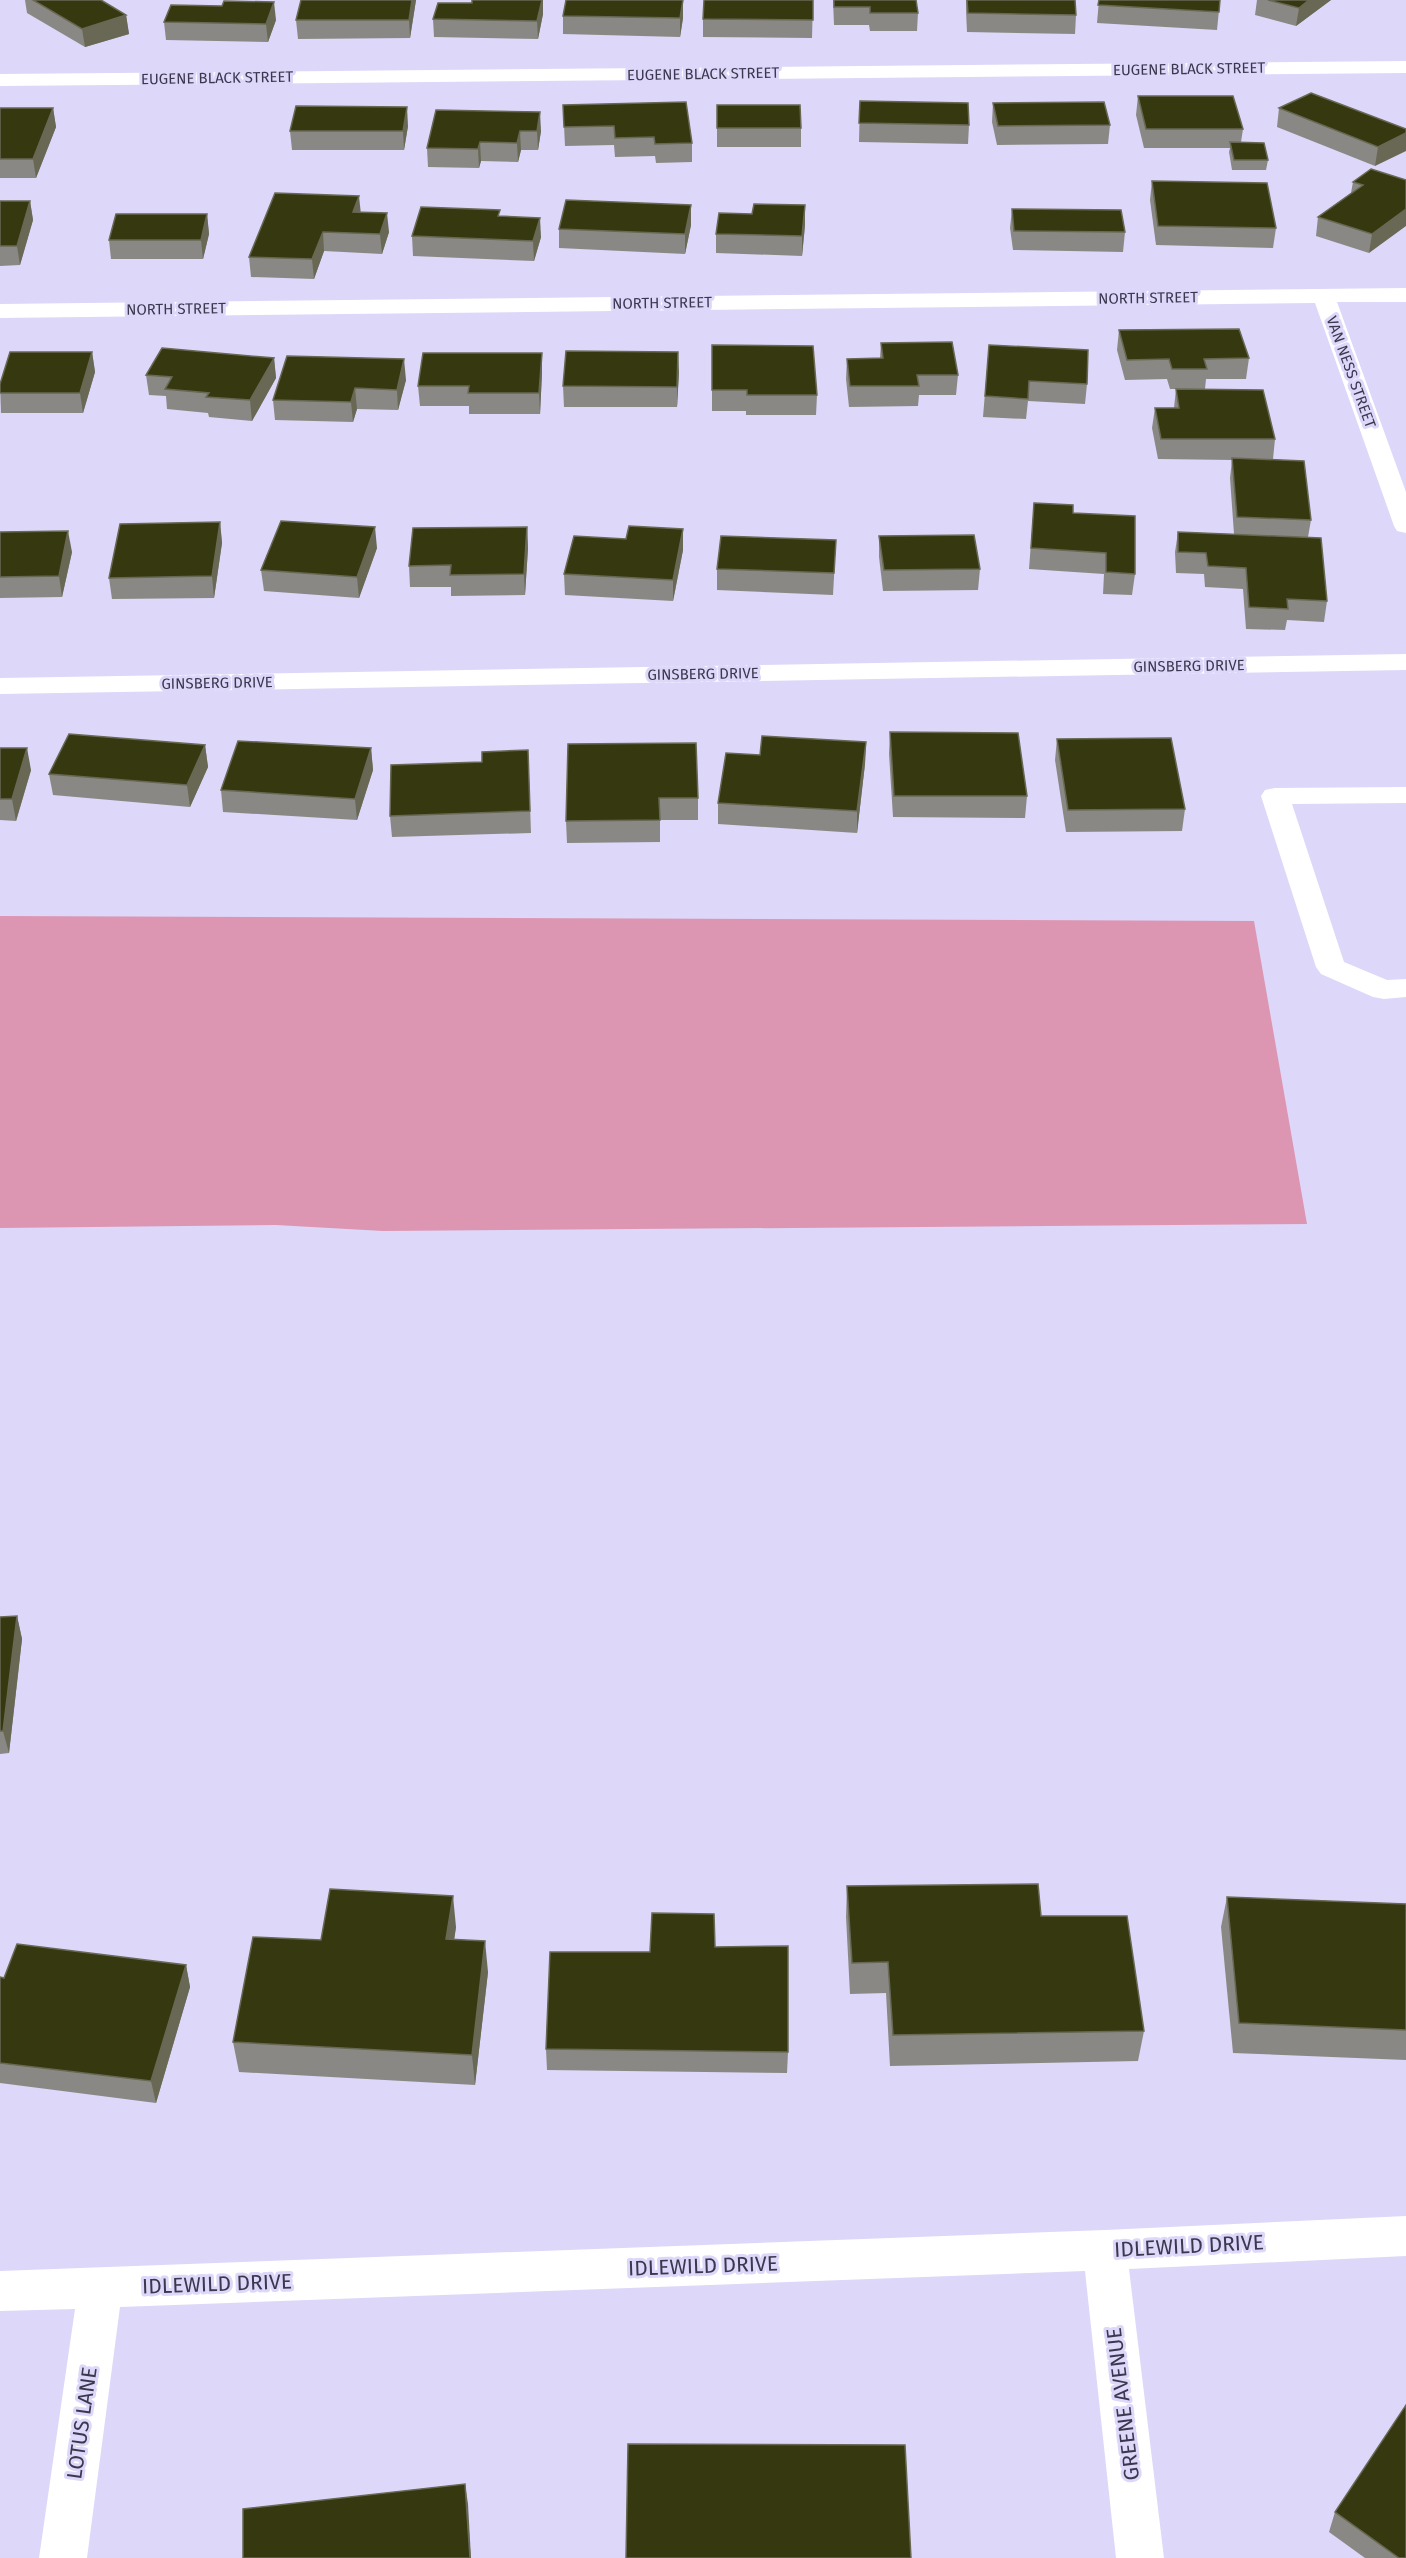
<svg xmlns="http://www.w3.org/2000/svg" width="1406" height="2558" font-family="'Fira Sans',sans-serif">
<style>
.green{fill:#dc96b2}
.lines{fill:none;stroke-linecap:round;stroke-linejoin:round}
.lane{fill:#fff;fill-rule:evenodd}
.street{fill:#fff;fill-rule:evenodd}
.wall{fill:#8a8884}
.shaded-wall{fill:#686855}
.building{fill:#36390f;stroke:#686855;stroke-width:1.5}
.labels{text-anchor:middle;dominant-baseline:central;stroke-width:6;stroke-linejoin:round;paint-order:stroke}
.far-street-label{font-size:15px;fill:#3c374e;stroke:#ddd7f9}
.near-street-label{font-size:21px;fill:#3c374e;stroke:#ddd7f9}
</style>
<rect width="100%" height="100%" fill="#ddd7f9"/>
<polygon class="green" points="0,916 1254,921 1307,1224 383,1231 276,1225 0,1228"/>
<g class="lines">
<polygon class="lane" points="1406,787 1406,803 1292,804 1344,962 1387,980 1406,979 1406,997 1384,999 1373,997 1321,974 1316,967 1261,796 1265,790 1275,788"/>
<g class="street">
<polygon points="1406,61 1406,73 0,86 0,74"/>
<polygon points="1406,288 1406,302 1337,302 1406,492 1406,533 1397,531 1394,526 1315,303 0,318 0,304"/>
<polygon points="1406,654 1406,670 0,694 0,678"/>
<polygon points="1406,2216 1406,2256 1129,2269 1164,2558 1116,2558 1085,2271 120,2307 87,2558 39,2558 75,2309 0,2311 0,2271 1105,2230"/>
</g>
</g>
<g class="wall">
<polygon points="25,0 101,0 126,15 129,34 85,47 27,13"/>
<polygon points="416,0 410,38 298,39 296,20"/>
<polygon points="472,0 543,0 543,14 538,39 434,37 433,19 472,3"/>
<polygon points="683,0 683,18 680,37 563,34 563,16"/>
<polygon points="813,0 812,38 703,37 703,19"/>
<polygon points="833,0 916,0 918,13 917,31 870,31 869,25 834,25"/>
<polygon points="966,0 1075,0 1076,15 1075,34 967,32 966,11"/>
<polygon points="1099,0 1220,0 1217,30 1097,23"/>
<polygon points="1257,0 1331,0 1296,26 1255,15"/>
<polygon points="222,6 276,20 268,42 166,40 164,22"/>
<polygon points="1138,96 1243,129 1241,142 1268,160 1266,170 1232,170 1229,152 1230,148 1144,148 1136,115"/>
<polygon points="860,101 969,125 968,144 859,142"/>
<polygon points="993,103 1110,125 1108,144 997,145 992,122"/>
<polygon points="563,105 692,143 692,162 656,163 655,156 615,157 614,145 565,146"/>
<polygon points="717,105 801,128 801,147 717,147"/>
<polygon points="0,108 53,108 56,127 36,178 0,178"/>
<polygon points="1279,108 1406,129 1375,166 1277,127"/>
<polygon points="436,110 541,131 538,150 521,150 518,162 481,161 479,168 428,167 427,148"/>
<polygon points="408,126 404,150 292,150 290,131"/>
<polygon points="1406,180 1369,253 1316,236 1318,217 1351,193 1353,182"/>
<polygon points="1152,181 1276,228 1273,248 1156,245 1150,200"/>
<polygon points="0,201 30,201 33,220 20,265 0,266"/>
<polygon points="691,205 691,225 685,254 559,248 559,229"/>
<polygon points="805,205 805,225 802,256 716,253 716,234"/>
<polygon points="1012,209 1125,232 1123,252 1013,250 1010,228"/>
<polygon points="360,212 389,232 382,254 324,251 314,279 251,277 249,257"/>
<polygon points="207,214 209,234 203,259 111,259 109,240"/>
<polygon points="500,216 541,237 534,261 413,256 412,236"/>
<polygon points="1119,330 1249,358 1246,379 1206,379 1205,389 1170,389 1167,379 1125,380 1117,350"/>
<polygon points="881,343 958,375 956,395 919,395 918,406 849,407 846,379 847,359 880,358"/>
<polygon points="712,345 817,395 816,415 746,415 746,411 712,411"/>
<polygon points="989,345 1087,384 1085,404 1028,401 1026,419 983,417"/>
<polygon points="92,352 95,372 83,413 1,413 0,384"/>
<polygon points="542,353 542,373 540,414 469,414 469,406 420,406 418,386"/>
<polygon points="274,358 276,378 252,421 209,417 208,413 167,409 166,396 149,395 146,375"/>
<polygon points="679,372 677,407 564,407 563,386"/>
<polygon points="406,380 398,410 357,409 353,422 275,420 273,400"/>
<polygon points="1176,389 1275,439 1273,459 1311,520 1308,537 1327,601 1324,622 1287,620 1285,630 1246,629 1243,589 1205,587 1204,574 1176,573 1175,552 1178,532 1234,534 1230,478 1232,460 1158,459 1152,428 1155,408 1174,408"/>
<polygon points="1034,503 1073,513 1135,574 1132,595 1103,594 1104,574 1029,569"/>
<polygon points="220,522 222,543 214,598 112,599 109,578"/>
<polygon points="527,527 528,548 525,595 451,596 451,587 410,587 409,566"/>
<polygon points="0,532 72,552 62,597 0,598"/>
<polygon points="879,536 980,569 978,590 883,591 879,557"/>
<polygon points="836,540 833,595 717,590 717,569"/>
<polygon points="377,548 359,598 264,591 261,570"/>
<polygon points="683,550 673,601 565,595 564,574"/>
<polygon points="890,732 1027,796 1025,818 893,817 889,754"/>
<polygon points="1057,739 1185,809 1182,831 1066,832 1055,760"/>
<polygon points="866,742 865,764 857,833 718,824 718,803 760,755"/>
<polygon points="568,744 698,798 698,820 660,820 660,842 567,843 566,821"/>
<polygon points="205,745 208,767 190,807 53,795 49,774"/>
<polygon points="0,748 31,770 16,821 0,820"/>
<polygon points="371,748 373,770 357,820 223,812 221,790"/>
<polygon points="528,750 531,833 392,837 390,816 482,762"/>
<polygon points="17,1616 22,1639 9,1753 0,1754 0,1617"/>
<polygon points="847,1886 1041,1916 1144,2031 1138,2061 890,2066 886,1993 850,1994 846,1917"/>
<polygon points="1227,1897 1406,1904 1406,2060 1233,2053 1221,1927"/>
<polygon points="456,1927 454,1939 488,1972 475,2085 239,2072 233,2042 321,1940"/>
<polygon points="715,1947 788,2052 787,2073 547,2070 546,2049 650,1952"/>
<polygon points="186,1965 190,1987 156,2103 0,2083 0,1977 4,1978"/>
<polygon points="1335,2512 1406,2558 1365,2558 1329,2532"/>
</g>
<g class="shaded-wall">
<polygon points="412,0 416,0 410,38 409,20"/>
<polygon points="542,0 543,0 543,14 538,39 537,21"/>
<polygon points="683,0 683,18 680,37 680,18"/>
<polygon points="1309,0 1331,0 1296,26 1299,8"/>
<polygon points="274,2 276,20 268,42 266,24"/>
<polygon points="126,15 129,34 85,47 82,29"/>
<polygon points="407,107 408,126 404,150 403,131"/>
<polygon points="53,108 56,127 36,178 33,159"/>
<polygon points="540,112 541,131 538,150 537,131"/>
<polygon points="520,131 521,150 518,162 517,143"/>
<polygon points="1406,133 1406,151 1375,166 1378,147"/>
<polygon points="480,142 481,161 479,168 478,149"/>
<polygon points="359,196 361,215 353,212"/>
<polygon points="30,201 33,220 20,265 17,246"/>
<polygon points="691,205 691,225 685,254 685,234"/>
<polygon points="805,205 805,225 802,256 802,236"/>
<polygon points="1406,209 1406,226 1369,253 1372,234"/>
<polygon points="387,213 389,232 382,254 380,234"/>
<polygon points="207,214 209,234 203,259 201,240"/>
<polygon points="540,218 541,237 534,261 533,241"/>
<polygon points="323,232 324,251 314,279 312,259"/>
<polygon points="92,352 95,372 83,413 80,393"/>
<polygon points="678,352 679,372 677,407 677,387"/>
<polygon points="542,353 542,373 540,414 539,393"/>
<polygon points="274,358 276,378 252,421 250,400"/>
<polygon points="404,359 406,380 398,410 397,390"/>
<polygon points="355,388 357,409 353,422 351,402"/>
<polygon points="220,522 222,543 214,598 212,576"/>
<polygon points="375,527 377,548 359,598 357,577"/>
<polygon points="527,527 528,548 525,595 524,574"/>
<polygon points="683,529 683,550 673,601 673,580"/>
<polygon points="68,531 72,552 62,597 59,576"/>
<polygon points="866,742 865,764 857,833 857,811"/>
<polygon points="205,745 208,767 190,807 187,785"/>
<polygon points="27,748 31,770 16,821 12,799"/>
<polygon points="371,748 373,770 357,820 355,799"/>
<polygon points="17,1616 22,1639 9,1753 3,1731"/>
<polygon points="453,1896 456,1927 450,1969 446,1939"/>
<polygon points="485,1941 488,1972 475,2085 472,2055"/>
<polygon points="186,1965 190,1987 156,2103 151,2081"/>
<polygon points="465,2484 468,2504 471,2558 470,2558"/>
</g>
<g class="building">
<polygon points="33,0 101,0 126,15 82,29"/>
<polygon points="301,0 412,0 409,20 296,20"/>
<polygon points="472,0 542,0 537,21 433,19 438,3 472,3"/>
<polygon points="566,0 683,0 680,18 563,16"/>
<polygon points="704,0 813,0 813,20 703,19"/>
<polygon points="834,0 916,0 918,13 870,13 870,7 834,7"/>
<polygon points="967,0 1075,0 1076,15 968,13"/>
<polygon points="1099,0 1220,0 1219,12 1098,5"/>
<polygon points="1268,0 1309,0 1299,8"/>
<polygon points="224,1 274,2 266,24 164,22 171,5 222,6"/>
<polygon points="1311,93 1406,129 1406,133 1378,147 1279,108"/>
<polygon points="1138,96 1233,96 1243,129 1146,129"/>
<polygon points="860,101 968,103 969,125 859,123"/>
<polygon points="686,102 692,143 655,144 654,137 615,138 614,126 564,127 563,105"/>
<polygon points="1104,102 1110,125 998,126 993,103"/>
<polygon points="717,105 800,105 801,128 717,128"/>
<polygon points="296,106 407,107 403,131 290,131"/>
<polygon points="0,108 53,108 33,159 0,159"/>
<polygon points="436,110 540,112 537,131 520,131 517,143 480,142 478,149 427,148"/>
<polygon points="1230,142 1264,143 1268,160 1234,160"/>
<polygon points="1371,169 1406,180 1406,209 1372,234 1318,217 1363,185 1353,182"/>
<polygon points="1152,181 1267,183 1276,228 1158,226"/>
<polygon points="275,193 359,196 353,212 387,213 380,234 323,232 312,259 249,257"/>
<polygon points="566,200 691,205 685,234 559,229"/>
<polygon points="0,201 30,201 17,246 0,246"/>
<polygon points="754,204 805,205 802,236 716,234 719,213 752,214"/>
<polygon points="421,207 500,210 498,216 540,218 533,241 412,236"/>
<polygon points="1012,209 1121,210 1125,232 1014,231"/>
<polygon points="116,214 207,214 201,240 109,240"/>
<polygon points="1239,329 1249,358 1204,359 1207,369 1172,369 1169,359 1127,360 1119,330"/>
<polygon points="952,342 958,375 917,375 919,386 850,386 847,359 883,358 881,343"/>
<polygon points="712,345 813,346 817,395 747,395 747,390 712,390"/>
<polygon points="989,345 1088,350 1087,384 1029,381 1028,399 985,396"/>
<polygon points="162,348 274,358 250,400 206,397 209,393 165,389 172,377 146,375"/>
<polygon points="566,351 678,352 677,387 563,386"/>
<polygon points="10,352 92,352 80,393 0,393 0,384"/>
<polygon points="423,353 542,353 539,393 468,393 469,386 418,386"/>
<polygon points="287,356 404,359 397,390 355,388 351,402 273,400"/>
<polygon points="1176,389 1263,390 1275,439 1161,439 1155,408 1179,408"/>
<polygon points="1232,458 1304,461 1311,520 1237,517"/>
<polygon points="1034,503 1073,505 1073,513 1135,516 1135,574 1106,572 1106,553 1031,548"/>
<polygon points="281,521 375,527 357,577 261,570"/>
<polygon points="220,522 212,576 109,578 120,524"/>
<polygon points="629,526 683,529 673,580 564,574 574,536 626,539"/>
<polygon points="527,527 524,574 450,575 451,565 409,566 413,528"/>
<polygon points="68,531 59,576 0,577 0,532"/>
<polygon points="1178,532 1321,538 1327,601 1287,599 1288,609 1249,607 1246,568 1208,566 1206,553 1178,552"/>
<polygon points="974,535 980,569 884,570 879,536"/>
<polygon points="721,536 836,540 834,573 717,569"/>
<polygon points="890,732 1018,733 1027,796 894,796"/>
<polygon points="69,734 205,745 187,785 49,774"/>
<polygon points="762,736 866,742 857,811 718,803 726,753 760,755"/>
<polygon points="1171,738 1185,809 1068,810 1057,739"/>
<polygon points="238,741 371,748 355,799 221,790"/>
<polygon points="696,743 698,798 659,798 660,820 566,821 568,744"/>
<polygon points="0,748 27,748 12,799 0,799"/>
<polygon points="528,750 530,811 390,816 391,765 482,762 482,752"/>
<polygon points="17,1616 3,1731 0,1731 0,1617"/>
<polygon points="1038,1884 1041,1916 1127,1916 1144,2031 893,2035 888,1962 852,1963 847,1886"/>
<polygon points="330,1889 453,1896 446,1939 485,1941 472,2055 233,2042 253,1937 321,1940"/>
<polygon points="1227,1897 1406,1904 1406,2030 1239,2023"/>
<polygon points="652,1913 714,1914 715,1947 788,1946 788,2052 546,2049 550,1952 650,1952"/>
<polygon points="17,1944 186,1965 151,2081 0,2063 0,1977 4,1978"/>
<polygon points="1406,2405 1406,2558 1399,2558 1335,2512"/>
<polygon points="628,2444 905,2445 911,2558 626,2558"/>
<polygon points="465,2484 470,2558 243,2558 243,2509"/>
</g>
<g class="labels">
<g class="far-street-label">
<text transform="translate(1189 69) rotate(-1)">EUGENE BLACK STREET</text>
<text transform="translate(703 74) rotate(-1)">EUGENE BLACK STREET</text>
<text transform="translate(217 78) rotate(-1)">EUGENE BLACK STREET</text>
<text transform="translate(1148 298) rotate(-1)">NORTH STREET</text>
<text transform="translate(662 303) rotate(-1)">NORTH STREET</text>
<text transform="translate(176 309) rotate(-1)">NORTH STREET</text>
<text transform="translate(1351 372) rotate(70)">VAN NESS STREET</text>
<text transform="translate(1189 666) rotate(-1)">GINSBERG DRIVE</text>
<text transform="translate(703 674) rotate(-1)">GINSBERG DRIVE</text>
<text transform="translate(217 683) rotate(-1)">GINSBERG DRIVE</text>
</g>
<g class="near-street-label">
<text transform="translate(1189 2246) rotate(-3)">IDLEWILD DRIVE</text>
<text transform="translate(703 2266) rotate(-2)">IDLEWILD DRIVE</text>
<text transform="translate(217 2284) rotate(-2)">IDLEWILD DRIVE</text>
<text transform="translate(1123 2404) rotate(-97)">GREENE AVENUE</text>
<text transform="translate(82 2423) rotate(-82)">LOTUS LANE</text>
</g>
</g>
</svg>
